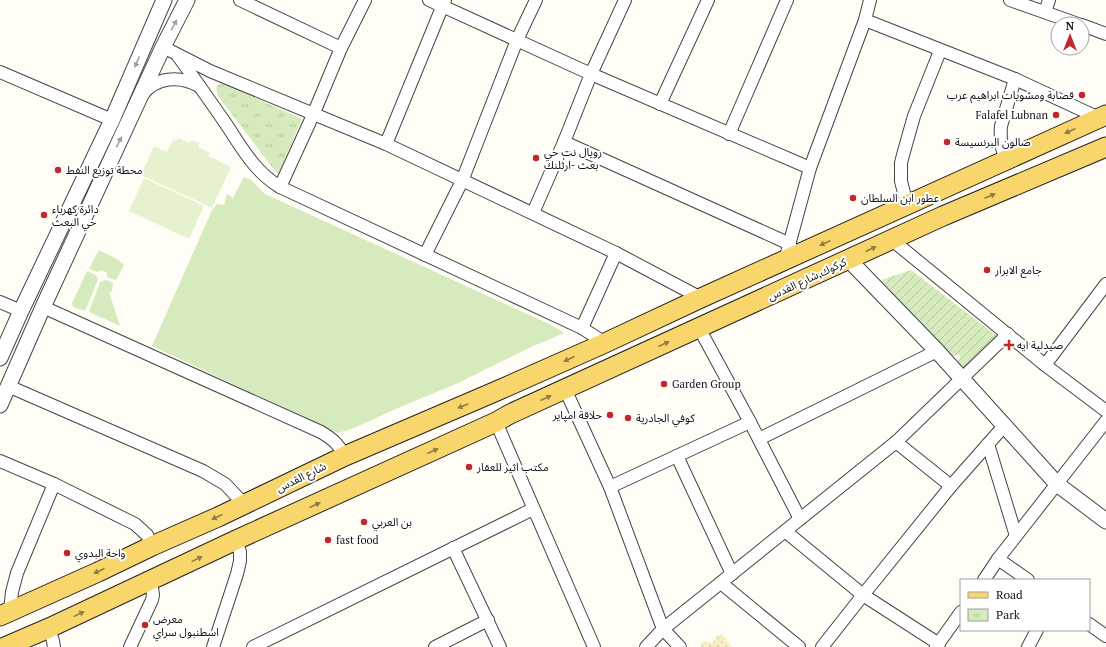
<svg xmlns="http://www.w3.org/2000/svg" width="1106" height="647" font-family="'PT Serif','Noto Sans Arabic',serif">
<style>
.grass{fill:#d5ebbd}
.sand{fill:url(#sand-dots)}
.park{fill:url(#park-tufts)}
.garden{fill:url(#garden-furrows)}
.pitch{fill:#e6f2cf}
.lines{fill:none;stroke-linecap:round;stroke-linejoin:round}
.minor-casing{stroke:#444;stroke-width:14}
.tertiary-casing{stroke:#444;stroke-width:17}
.primary-casing{stroke:#222;stroke-width:21}
.minor{stroke:#fff;stroke-width:12}
.tertiary{stroke:#fff;stroke-width:15}
.primary{stroke:#f9d66b;stroke-width:19}
.oneway{fill:#a0a0a0}
.oneway2{fill:#917d42}
.poi-dot{fill:#c4262e;stroke:#fff;stroke-width:1.5}
.labels{text-anchor:middle;dominant-baseline:central;stroke-width:4;stroke-linejoin:round;paint-order:stroke}
.poi-label{font-size:11px;fill:#111;stroke:#fff;text-anchor:start}
.street-label{font-size:11px;fill:#111;stroke:#fff}
</style>
<defs>
<pattern id="sand-dots" width="8" height="8" patternUnits="userSpaceOnUse"><rect width="8" height="8" fill="#fbeec1"/><path d="M2 2h.1M6 6h.1" fill="none" stroke="#d6cba5" stroke-width="1.8" stroke-linecap="round"/></pattern>
<pattern id="park-tufts" width="24" height="20" patternUnits="userSpaceOnUse"><rect width="24" height="20" fill="#d5ebbd"/><path d="M3 7l-1-3M5 7V3M7 7l1-3M15 17l-1-3M17 17v-4M19 17l1-3" fill="none" stroke="#b6c8a1"/></pattern>
<pattern id="garden-furrows" width="10" height="10" patternUnits="userSpaceOnUse"><rect width="10" height="10" fill="#d5ebbd"/><path d="M-1 1l2-2M0 10L10 0M9 11l2-2" fill="none" stroke="#b6c8a1"/></pattern>
</defs>
<rect width="100%" height="100%" fill="#fffdf5"/>
<g class="grass">
<polygon points="244,177 247,179 250,179 265,194 549,324 563,332 564,333 531,347 458,383 391,411 352,429 337,433 152,346 212,210 217,204 224,205 227,194 233,198"/>
<path d="M99,250l18,9 7,6 -8,15 -9,-3v-4c-4,-3 -7,-3 -10,-1l-8,-3z"/>
<polygon points="87,271 96,275 98,280 85,311 73,307 72,303"/>
<polygon points="106,280 113,283 112,291 109,292 120,326 89,312 100,282"/>
</g>
<path class="sand" d="M722,634l10,13h-31v-3c4,-4 7,-1 12,-1l4,-8h3z"/>
<polygon class="park" points="220,84 227,85 302,119 278,175 218,96 216,88 218,85"/>
<polygon class="garden" points="911,270 997,336 997,338 966,370 959,365 958,360 961,357 958,354 955,356 953,355 949,356 946,355 881,280"/>
<g class="pitch">
<polygon points="178,138 190,143 192,140 200,143 198,147 210,153 208,156 231,167 212,208 141,175 154,146 167,152 173,140 176,141"/>
<polygon points="144,178 204,206 189,239 129,211"/>
</g>
<g class="lines">
<g class="minor-casing">
<g id="minor">
<polyline points="240,0 341,48"/>
<polyline points="429,0 591,74 810,168"/>
<polyline points="1010,0 1078,24"/>
<polyline points="1045,12 1049,0"/>
<polyline points="865,20 1015,79 1099,118"/>
<polyline points="1082,25 1106,34"/>
<polyline points="163,47 210,71 386,144 616,253 701,298"/>
<path d="M178,56c16,22 32,45 48,68 16,24 28,47 54,63l302,141 23,15"/>
<polyline points="0,72 112,120"/>
<path d="M142,95c14,-18 37,-20 57,-9"/>
<polyline points="660,104 708,0"/>
<polyline points="729,134 787,0"/>
<polyline points="564,142 790,244"/>
<polyline points="386,144 445,0"/>
<path d="M1006,160c-5,-11 -6,-22 -5,-34l14,-47"/>
<polyline points="280,187 313,115 341,48 365,0"/>
<polyline points="907,205 901,181 901,163 903,155 914,116 940,51"/>
<polyline points="533,213 564,142 591,74 625,0"/>
<polyline points="892,240 1045,365 1106,411"/>
<polyline points="425,255 462,181 517,40 536,0"/>
<polyline points="785,260 810,168 865,20 870,0"/>
<polyline points="0,302 21,311"/>
<path d="M43,307l278,125c13,8 16,11 24,24"/>
<polyline points="582,328 616,253"/>
<polyline points="699,328 750,422 800,519"/>
<polyline points="1045,365 1106,284"/>
<polyline points="8,386 203,471 225,484 244,504"/>
<polyline points="565,389 610,487 663,629 680,647"/>
<polyline points="496,422 594,647"/>
<polyline points="759,439 937,351"/>
<polyline points="896,442 951,486"/>
<polyline points="988,444 1016,536"/>
<polyline points="677,456 732,574"/>
<polyline points="0,461 54,484 135,524 147,535 152,546"/>
<polyline points="610,487 750,422"/>
<polyline points="785,531 863,595 939,644 937,647"/>
<polyline points="453,548 500,647"/>
<polyline points="998,559 1028,580"/>
<polyline points="984,580 998,559 1106,421"/>
<polyline points="721,583 799,647"/>
<polyline points="10,611 12,592 17,573 54,484"/>
<polyline points="1089,624 1106,636"/>
<polyline points="49,628 53,641 54,647"/>
<polyline points="130,647 152,600 153,595 151,580"/>
<polyline points="213,647 237,574 240,561 240,552 236,540"/>
<polyline points="253,647 533,509"/>
<polyline points="435,647 488,620"/>
<polyline points="646,647 663,629 896,442 1008,334"/>
<polyline points="822,647 863,595 951,486 1004,426"/>
<polyline points="936,647 961,612"/>
<polyline points="1028,647 1037,630"/>
</g>
</g>
<g class="tertiary-casing">
<g id="tertiary">
<polyline points="849,260 937,351 1057,484 1106,521"/>
<polyline points="0,358 21,311 112,120 164,0"/>
<polyline points="0,405 43,307 163,47 187,0"/>
</g>
</g>
<g class="primary-casing">
<g id="primary">
<polyline points="0,616 98,572 152,546 218,517 345,456 499,390 605,343 701,298 1106,115"/>
<polyline points="5,647 49,628 236,540 496,422 510,414 943,216 1106,147"/>
</g>
</g>
<use href="#minor" class="minor"/>
<use href="#tertiary" class="tertiary"/>
<use href="#primary" class="primary"/>
</g>
<defs><path id="oneway-solid" d="M-6-.8H1V-3.2L6.5 0L1 3.2V.8H-6Z"/></defs>
<g class="oneway">
<use href="#oneway-solid" transform="translate(174 25) rotate(-62)"/>
<use href="#oneway-solid" transform="translate(137 62) rotate(113)"/>
<use href="#oneway-solid" transform="translate(119 142) rotate(-65)"/>
</g>
<g class="oneway2">
<use href="#oneway-solid" transform="translate(1070 131) rotate(156)"/>
<use href="#oneway-solid" transform="translate(990 196) rotate(-23)"/>
<use href="#oneway-solid" transform="translate(825 243) rotate(156)"/>
<use href="#oneway-solid" transform="translate(871 249) rotate(-25)"/>
<use href="#oneway-solid" transform="translate(664 344) rotate(-24)"/>
<use href="#oneway-solid" transform="translate(569 359) rotate(156)"/>
<use href="#oneway-solid" transform="translate(546 398) rotate(-24)"/>
<use href="#oneway-solid" transform="translate(463 406) rotate(157)"/>
<use href="#oneway-solid" transform="translate(433 451) rotate(-25)"/>
<use href="#oneway-solid" transform="translate(315 505) rotate(-24)"/>
<use href="#oneway-solid" transform="translate(217 517) rotate(155)"/>
<use href="#oneway-solid" transform="translate(197 559) rotate(-26)"/>
<use href="#oneway-solid" transform="translate(99 571) rotate(155)"/>
<use href="#oneway-solid" transform="translate(79 614) rotate(-26)"/>
</g>
<g class="poi-dot">
<circle cx="1082" cy="95" r="4"/>
<circle cx="1056" cy="115" r="4"/>
<circle cx="947" cy="142" r="4"/>
<circle cx="536" cy="158" r="4"/>
<circle cx="58" cy="170" r="4"/>
<circle cx="853" cy="198" r="4"/>
<circle cx="44" cy="215" r="4"/>
<circle cx="987" cy="270" r="4"/>
<path d="M1007 339h4v4h4v4h-4v4h-4v-4h-4v-4h4z"/>
<circle cx="664" cy="384" r="4"/>
<circle cx="610" cy="415" r="4"/>
<circle cx="628" cy="418" r="4"/>
<circle cx="469" cy="467" r="4"/>
<circle cx="364" cy="522" r="4"/>
<circle cx="328" cy="540" r="4"/>
<circle cx="67" cy="553" r="4"/>
<circle cx="145" cy="625" r="4"/>
</g>
<g class="labels">
<g class="poi-label">
<text x="1074" y="95" text-anchor="end">قصابة ومشويات ابراهيم عرب</text>
<text x="1048" y="115" text-anchor="end">Falafel Lubnan</text>
<text x="955" y="142">صالون البرنسيسة</text>
<text x="544" y="152">رويال نت حي<tspan x="544" dy="13">بعث -ارثلنك</tspan></text>
<text x="66" y="170">محطة توزيع النفط</text>
<text x="861" y="198">عطور ابن السلطان</text>
<text x="52" y="209">دائرة كهرباء<tspan x="52" dy="13">حي البعث</tspan></text>
<text x="995" y="270">جامع الابرار</text>
<text x="1017" y="345">صیدلیة ایە</text>
<text x="672" y="384">Garden Group</text>
<text x="602" y="415" text-anchor="end">حلاقة امپاير</text>
<text x="636" y="418">كوفي الجادرية</text>
<text x="477" y="467">مكتب اثير للعقار</text>
<text x="372" y="522">بن العربي</text>
<text x="336" y="540">fast food</text>
<text x="75" y="553">واحة البدوي</text>
<text x="153" y="619">معرض<tspan x="153" dy="13">اسطنبول سراي</tspan></text>
</g>
<g class="street-label">
<text transform="translate(807 279) rotate(-25)">كركوك,شارع القدس</text>
<text transform="translate(301 477) rotate(-26)">شارع القدس</text>
</g>
</g>
<rect x="960" y="579" width="130" height="52" fill="#ffffff" stroke="#a0a0a0"/>
<rect x="968" y="592" width="20" height="6" fill="#f9d66b" stroke="#a0a0a0"/>
<text x="996" y="599" font-size="12" fill="#111111">Road</text>
<rect x="968" y="609" width="20" height="12" fill="url(#park-tufts)" stroke="#a0a0a0"/>
<text x="996" y="619" font-size="12" fill="#111111">Park</text>
<g transform="translate(1070 36)"><circle r="19" fill="#ffffff" stroke="#a0a0a0"/>
<path d="M0-3L7 15L0 10L-7 15Z" fill="#c4262e"/>
<text y="-6" font-size="11" font-weight="bold" text-anchor="middle" fill="#111111">N</text>
</g>
</svg>
